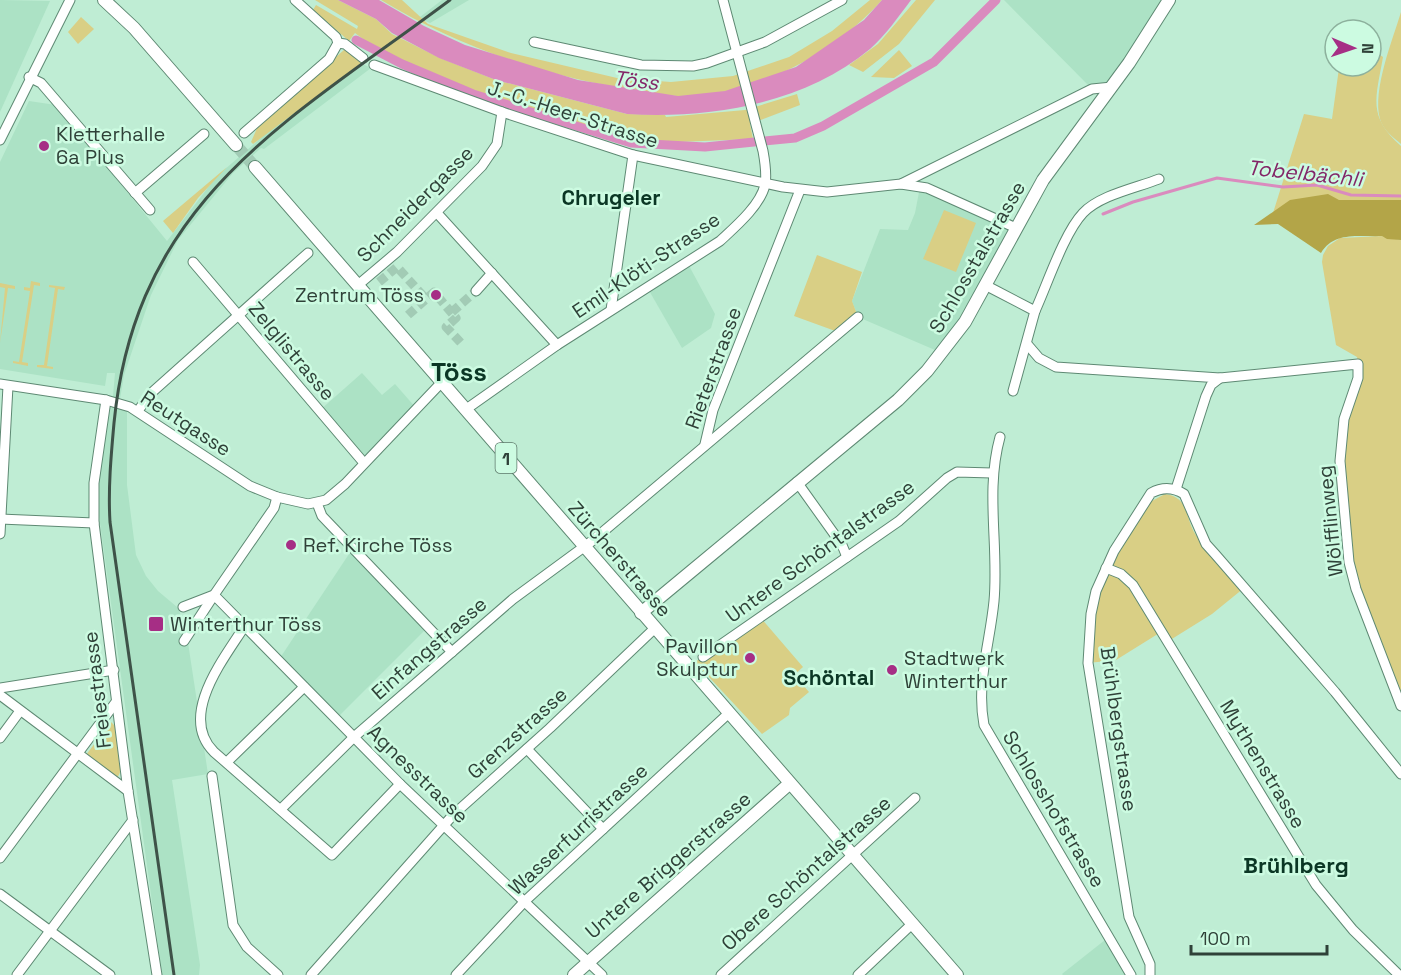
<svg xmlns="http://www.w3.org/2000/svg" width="1401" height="975" font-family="'Space Grotesk',sans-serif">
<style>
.built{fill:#ace2c5}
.green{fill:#d9cf85}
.forest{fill:#b3a548}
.water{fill:#da8bbe}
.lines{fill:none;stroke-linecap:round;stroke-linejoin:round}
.stream{stroke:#da8bbe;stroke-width:3}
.canal{stroke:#da8bbe;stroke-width:9}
.minor-tunnel{stroke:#a2cbb5;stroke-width:9;stroke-dasharray:9 4.5;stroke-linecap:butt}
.major-tunnel{stroke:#a2cbb5;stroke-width:12;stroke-dasharray:12 6;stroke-linecap:butt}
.minor-casing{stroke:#5e8973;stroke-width:11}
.major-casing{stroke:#5e8973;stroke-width:14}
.minor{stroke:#fff;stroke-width:9}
.major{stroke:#fff;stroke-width:12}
.rail{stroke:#3e5248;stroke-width:3}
.poi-dot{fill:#a62e85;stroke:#ccfbe1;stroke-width:2}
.labels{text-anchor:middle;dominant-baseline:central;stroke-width:5;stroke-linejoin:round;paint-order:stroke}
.shield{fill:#ccfbe1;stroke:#5e796b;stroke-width:1.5}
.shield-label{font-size:18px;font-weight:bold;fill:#2f4138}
.street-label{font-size:20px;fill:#2f4138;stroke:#ccfbe1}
.poi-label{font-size:20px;fill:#2f4138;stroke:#ccfbe1;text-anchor:start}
.water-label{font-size:21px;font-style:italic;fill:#832768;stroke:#ccfbe1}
.neighbourhood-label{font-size:21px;font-weight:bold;fill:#0b3725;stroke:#ccfbe1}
.quarter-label{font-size:22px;font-weight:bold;fill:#0b3725;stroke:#ccfbe1}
.district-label{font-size:26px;font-weight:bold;fill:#0b3725;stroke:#ccfbe1}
</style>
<rect width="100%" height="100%" fill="#bfedd4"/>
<g class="built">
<polygon points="0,0 50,1 0,112"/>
<polygon points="442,0 469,0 430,23 421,19 420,17"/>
<polygon points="1004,0 1165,0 1112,87 1092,89"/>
<polygon points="361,63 371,68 264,149 261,148 233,173 178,240 151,295 124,375 120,399 121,408 127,411 127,485 136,555 146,576 158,591 177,607 185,623 208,774 172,780 200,965 199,975 162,975 97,501 100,458 108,407 112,408 115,373 107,373 105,386 0,369 0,162 29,101 56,105 167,241 216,177 270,130 263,121 342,68 351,70"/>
<polygon points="920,187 1016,228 942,353 858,317 852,301 880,229 908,230 915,213"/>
<polygon points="687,262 715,314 711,328 682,348 647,287"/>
<polygon points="362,373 382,395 395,384 416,408 364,463 319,411"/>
<polygon points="353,548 428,627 336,719 278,661"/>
<polygon points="1105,940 1126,975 1063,975 1062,974"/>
</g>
<g class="green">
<polygon points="315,0 338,0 376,19 392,34 440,58 496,80 627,114 665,115 666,117 745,110 797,94 800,105 750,124 753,139 652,143 622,137 473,92 383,54 355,33 349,41 313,10 316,5 357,29 358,26"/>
<path d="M381,0h21l26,24 83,29 106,25 54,4 62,-6 56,-19 43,-26 38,-31h12c-50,56 -129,97 -205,96 -18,-1 -36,-5 -54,-8 -86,-14 -167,-43 -242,-88z"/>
<polygon points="916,0 935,0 899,44 863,72 849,65 878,44"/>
<path d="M1401,12v132c-8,-7 -18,-14 -21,-25 -8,-29 13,-80 21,-107z"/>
<polygon points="81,17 94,29 78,44 68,32"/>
<polygon points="345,49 363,62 253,144 251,142 258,126"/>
<path d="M1371,49l12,8c-7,41 -16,59 18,89v54h-62l-66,13 31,-99 28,5 7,-51 19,2 1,-4h12z"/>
<polygon points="899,50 912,66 894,78 871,77"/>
<polygon points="227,167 198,198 173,233 163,221"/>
<polygon points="944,210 976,223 956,272 923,259"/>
<polygon points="1382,236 1401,240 1401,706 1356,589 1341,440 1360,371 1357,357 1336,345 1322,262 1323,255 1328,246 1340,238"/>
<polygon points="817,255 862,272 852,301 858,317 838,332 794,316"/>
<polygon points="31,281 40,283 40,286 34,285 22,362 28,363 28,366 13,363 13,361 19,362 30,291 24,290 24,287 30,288"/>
<polygon points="0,283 15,286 15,289 8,288 0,343 5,288 0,287"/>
<polygon points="49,285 65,287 64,290 58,289 47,366 53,367 53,369 37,367 37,365 44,365 55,288 49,287"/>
<path d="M1165,494c23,3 20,21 29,38 13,23 31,37 50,56l-32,26 -45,28 -6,-10 -45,28 -28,3 3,-49 15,-46 44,-66z"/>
<polygon points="761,618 803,667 794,675 809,692 790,708 789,715 762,734 695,662"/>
<polygon points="111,722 116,727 121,770 117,779 86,755"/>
</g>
<path class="forest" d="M1328,194l11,6h62v40l-14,-1 -5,-3c-23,1 -48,-5 -61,17l-43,-29 -24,1 36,-25z"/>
<path class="water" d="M338,0h41l45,26 41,19 113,35 100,16 47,-5 71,-24 68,-47 18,-20h29c-12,16 -26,36 -41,49 -66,55 -160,70 -243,65l-131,-34 -57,-22 -47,-25 -16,-14z"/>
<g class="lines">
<polyline class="stream" points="1103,214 1133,202 1217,178 1283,187 1317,185 1351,195 1401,196"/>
<polyline class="canal" points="356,40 402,64 473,94 631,143 705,147 795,138 823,126 934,62 996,0"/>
<g class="minor-tunnel">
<polyline points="379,282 397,267 426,299"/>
<polyline points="452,312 476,291"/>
<polyline points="408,315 434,292 456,318 446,327 463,345"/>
</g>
<polyline class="major-tunnel" points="236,145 255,167"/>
<g class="minor-casing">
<g id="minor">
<polyline points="295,0 336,37 338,43 345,44 363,58"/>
<polyline points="534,42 641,65 693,66 707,63 765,42 842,0"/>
<polyline points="374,65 502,112 633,155 783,187 827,192 901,184 1092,89 1112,87"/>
<polyline points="29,77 41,83 150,210"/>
<polyline points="244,133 329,59 338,43"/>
<polyline points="0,140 70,0"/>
<polyline points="901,184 927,188 1016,228"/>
<polyline points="135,193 204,134"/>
<polyline points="437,213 557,345"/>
<polyline points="193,262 364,463"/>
<polyline points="358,285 397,252 482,166 497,144 502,112"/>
<polyline points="987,286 1035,311 1013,391"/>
<polyline points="476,291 492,273"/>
<polyline points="611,310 633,155"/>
<path d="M1035,311c12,-26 29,-78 48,-98 17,-18 53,-25 76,-34"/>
<polyline points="1027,344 1039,358 1056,367 1220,378 1358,364 1358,378 1344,419 1340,461 1349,562 1356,589 1401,706"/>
<polyline points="0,384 106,400 130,407 250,486 277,497"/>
<polyline points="106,400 94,483 94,523 128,791 157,975"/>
<path d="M465,410l92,-65 163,-104c15,-14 40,-35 45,-56 2,-11 0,-23 -2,-34l-40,-151"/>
<polyline points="138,411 149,395 308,253"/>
<path d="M1000,437c-15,54 -1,109 -6,164 -4,42 -18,82 -10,124l147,250"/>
<polyline points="705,444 713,410 800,190"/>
<polyline points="797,482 842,545 847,557"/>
<polyline points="1176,489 1206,396 1211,385 1220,378"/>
<polyline points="317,503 322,516 452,652"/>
<polyline points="0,519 94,523"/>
<polyline points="0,534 8,386"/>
<polyline points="1106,568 1121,574 1133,585 1316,885 1353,930 1399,975"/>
<polyline points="183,607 214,595 274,508 277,497 308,504 326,500 345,484 441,383"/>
<path d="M244,627c-21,33 -66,89 -30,125l118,103 68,-71"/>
<polyline points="184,641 214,595 400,784 602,975"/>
<polyline points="703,657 899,521 947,478 957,472 992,473"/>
<polyline points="0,688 114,670"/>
<polyline points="0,695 128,791"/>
<polyline points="0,738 20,711"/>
<polyline points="527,749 603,829"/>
<polyline points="227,762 304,687"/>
<polyline points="212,776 233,925 247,947 278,975"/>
<polyline points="281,809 354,737 513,599 592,541 858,317"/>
<polyline points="0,858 116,702"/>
<polyline points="0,894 110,975"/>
<polyline points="17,975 133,820"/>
<polyline points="311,975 453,815 550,728 654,629"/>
<polyline points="456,975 525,901 729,713"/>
<polyline points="721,975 915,798"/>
<polyline points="858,975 912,924"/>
<path d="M1150,975v-11l-21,-47 -41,-254 3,-49 5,-23 18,-40 37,-58c11,-6 22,-6 33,1l22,50 9,10 120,138 66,82"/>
</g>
</g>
<g class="major-casing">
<g id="major">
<polyline points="104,0 134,28 236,145"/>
<polyline points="255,167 957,975"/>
<polyline points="641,613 898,400 927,371 965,322 1043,180 1129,63 1169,0"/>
<polyline points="574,975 789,784"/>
</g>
</g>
<use href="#minor" class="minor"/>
<use href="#major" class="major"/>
<path class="rail" d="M174,975l-64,-453c-2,-33 1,-66 4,-99 22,-224 173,-301 336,-423"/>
</g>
<g class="poi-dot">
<circle cx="44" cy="146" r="6"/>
<circle cx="436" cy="295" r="6"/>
<circle cx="291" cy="545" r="6"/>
<rect x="148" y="616" width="16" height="16" rx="3"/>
<circle cx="750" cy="658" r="6"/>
<circle cx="892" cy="670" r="6"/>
</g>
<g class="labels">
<rect class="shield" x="495.5" y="443" width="21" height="30" rx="4.5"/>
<g class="shield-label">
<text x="506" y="458">1</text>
</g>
<g class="street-label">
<text transform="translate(573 114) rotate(18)">J.-C.-Heer-Strasse</text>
<text transform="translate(415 204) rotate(-45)">Schneidergasse</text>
<text transform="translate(977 257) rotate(-60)">Schlosstalstrasse</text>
<text transform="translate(646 265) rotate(-34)">Emil-Klöti-Strasse</text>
<text transform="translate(292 351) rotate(50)">Zelglistrasse</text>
<text transform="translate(713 368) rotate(-70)">Rieterstrasse</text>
<text transform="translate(186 423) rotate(33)">Reutgasse</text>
<text transform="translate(1330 521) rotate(-96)">Wölfflinweg</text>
<text transform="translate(820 551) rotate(-36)">Untere Schöntalstrasse</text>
<text transform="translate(620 559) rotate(49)">Zürcherstrasse</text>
<text transform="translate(429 648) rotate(-41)">Einfangstrasse</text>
<text transform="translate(97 690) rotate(-97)">Freiestrasse</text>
<text transform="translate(1119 729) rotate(82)">Brühlbergstrasse</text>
<text transform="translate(517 733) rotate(-42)">Grenzstrasse</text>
<text transform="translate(1263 764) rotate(59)">Mythenstrasse</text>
<text transform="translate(418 774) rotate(44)">Agnesstrasse</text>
<text transform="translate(1054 809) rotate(59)">Schlosshofstrasse</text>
<text transform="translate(578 829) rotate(-43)">Wasserfurristrasse</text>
<text transform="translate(668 865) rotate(-41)">Untere Briggerstrasse</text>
<text transform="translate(806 873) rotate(-42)">Obere Schöntalstrasse</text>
</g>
<g class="poi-label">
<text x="56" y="134">Kletterhalle<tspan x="56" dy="23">6a Plus</tspan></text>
<text x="424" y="295" text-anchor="end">Zentrum Töss</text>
<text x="303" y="545">Ref. Kirche Töss</text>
<text x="170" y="624">Winterthur Töss</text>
<text x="738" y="646" text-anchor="end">Pavillon<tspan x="738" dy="23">Skulptur</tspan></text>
<text x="904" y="658">Stadtwerk<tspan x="904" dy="23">Winterthur</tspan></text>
</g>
<g class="water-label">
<text transform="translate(636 80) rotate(7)">Töss</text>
<text transform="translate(1305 173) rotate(6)">Tobelbächli</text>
</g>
<g class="neighbourhood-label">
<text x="611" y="197">Chrugeler</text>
<text x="829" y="677">Schöntal</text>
</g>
<g class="quarter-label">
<text x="1296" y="865">Brühlberg</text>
</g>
<g class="district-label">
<text x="459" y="372">Töss</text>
</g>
</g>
<g transform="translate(1353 48) rotate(92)"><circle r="28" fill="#ccfbe1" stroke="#8db19d" stroke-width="1.5"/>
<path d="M0-4.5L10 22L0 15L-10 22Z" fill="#a62e85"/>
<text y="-9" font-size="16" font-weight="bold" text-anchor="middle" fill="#2f4138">N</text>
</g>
<path d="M1191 945v9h136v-9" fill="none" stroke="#2f4138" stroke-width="3"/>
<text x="1200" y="945" font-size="18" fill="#2f4138" stroke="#ccfbe1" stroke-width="4.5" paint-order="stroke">100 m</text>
</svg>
